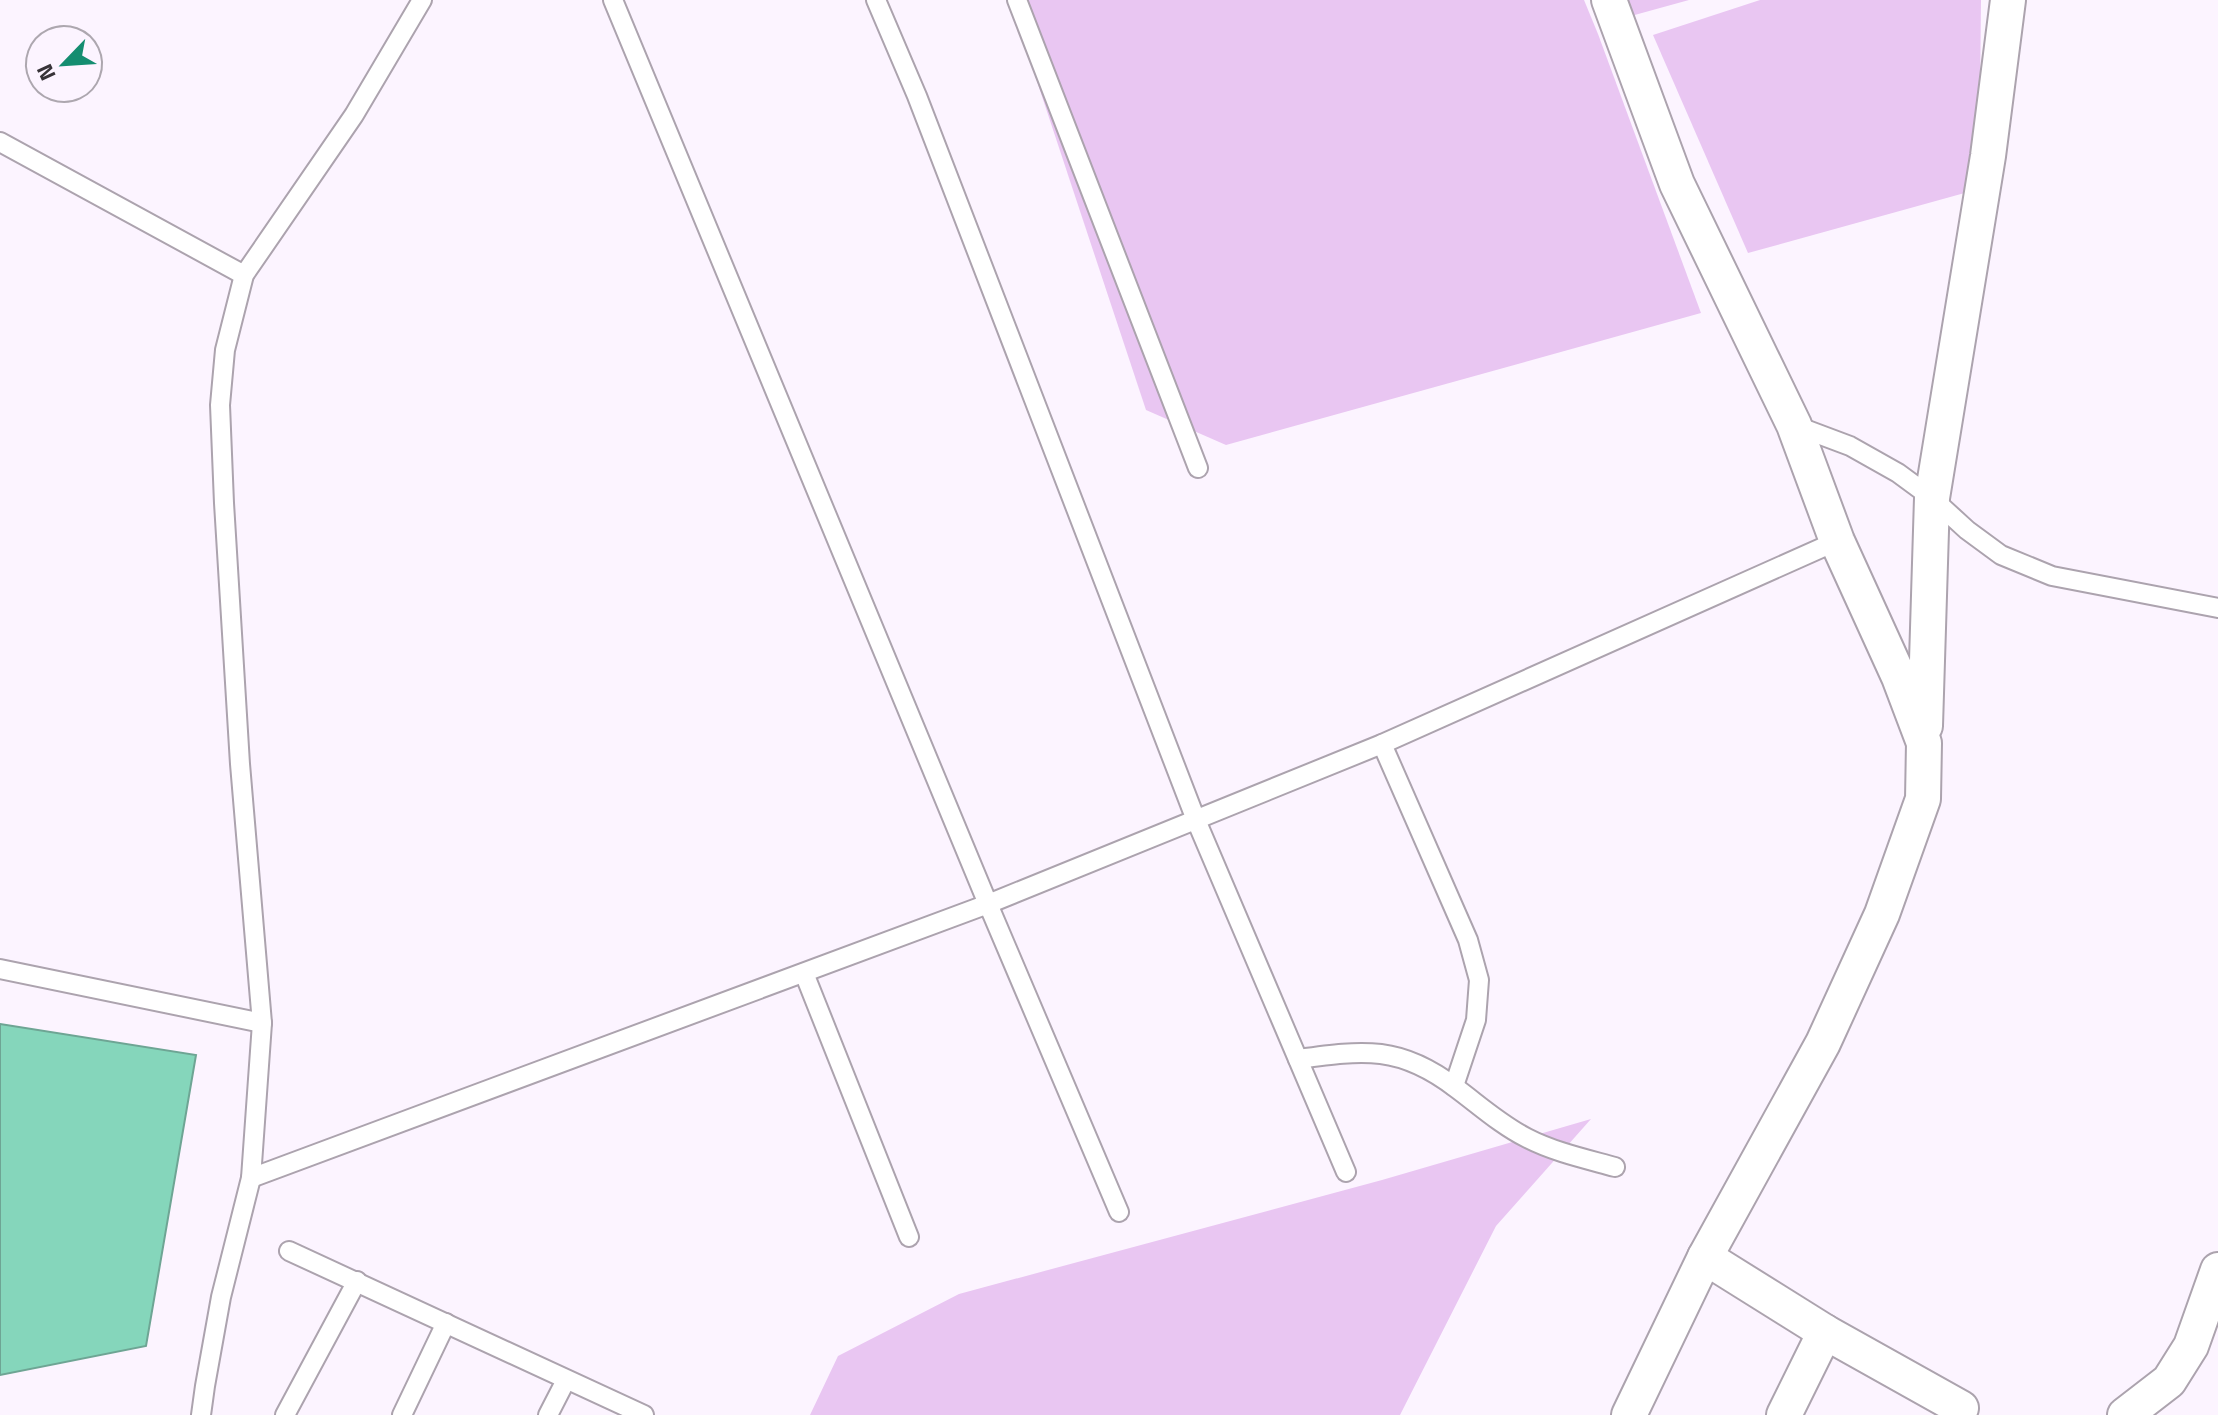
<svg xmlns="http://www.w3.org/2000/svg" width="2218" height="1415" font-family="'Titillium Web',sans-serif">
<style>
.green{fill:#e9c6f2}
.water{fill:#85d6bb;stroke:#6ea594;stroke-width:2}
.lines{fill:none;stroke-linecap:round;stroke-linejoin:round}
.lane-casing{stroke:#aca3ae;stroke-width:22}
.street-casing{stroke:#aca3ae;stroke-width:38}
.lane{stroke:#fff;stroke-width:18}
.street{stroke:#fff;stroke-width:34}
</style>
<rect width="100%" height="100%" fill="#fcf4ff"/>
<g class="green">
<polygon points="1010,0 1584,0 1598,34 1701,313 1226,445 1146,410"/>
<polygon points="1624,0 1689,0 1631,16"/>
<polygon points="1760,0 1981,0 1979,189 1748,253 1653,35"/>
<polygon points="1591,1119 1496,1226 1400,1415 810,1415 838,1356 959,1294 1382,1180"/>
</g>
<polygon class="water" points="0,1024 196,1055 146,1346 0,1375"/>
<g class="lines">
<g class="lane-casing">
<g id="lane">
<polyline points="613,0 988,904 1119,1212"/>
<polyline points="876,0 917,96 1196,820 1346,1172"/>
<polyline points="1017,0 1198,468"/>
<polyline points="0,142 244,275"/>
<polyline points="1794,425 1850,446 1898,473 1932,498 1967,530 2001,555 2052,576 2218,608"/>
<polyline points="1382,744 1468,940 1479,980 1476,1020 1454,1086"/>
<polyline points="0,969 262,1023"/>
<polyline points="804,973 909,1237"/>
<path d="M1298,1059c66,-9 102,-14 158,29 23,17 45,37 71,50 27,14 59,21 88,29"/>
<polyline points="251,1178 988,904 1382,744 1837,541"/>
<polyline points="289,1251 644,1415"/>
<polyline points="201,1415 205,1386 221,1297 251,1178 262,1023 240,764 224,503 220,405 225,350 244,275 354,115 422,0"/>
<polyline points="285,1415 357,1281"/>
<polyline points="402,1415 446,1323"/>
<polyline points="548,1415 566,1380"/>
</g>
</g>
<g class="street-casing">
<g id="street">
<polyline points="1609,0 1677,184 1794,425 1837,541 1899,677 1924,743 1923,799 1882,914 1823,1043 1705,1257 1629,1415"/>
<polyline points="1925,726 1932,498 1988,156 2008,0"/>
<polyline points="1705,1257 1825,1332"/>
<polyline points="1784,1415 1825,1332 1961,1408"/>
<polyline points="2125,1415 2169,1381 2191,1346 2218,1270"/>
</g>
</g>
<use href="#lane" class="lane"/>
<use href="#street" class="street"/>
</g>
<g transform="translate(64 64) rotate(245)"><circle r="38" fill="#fcf4ff" stroke="#ada7af" stroke-width="2"/>
<path d="M0-6L14 30L0 20L-14 30Z" fill="#148d70"/>
<text y="-12" font-size="22" font-weight="bold" text-anchor="middle" fill="#373338">N</text>
</g>
</svg>
